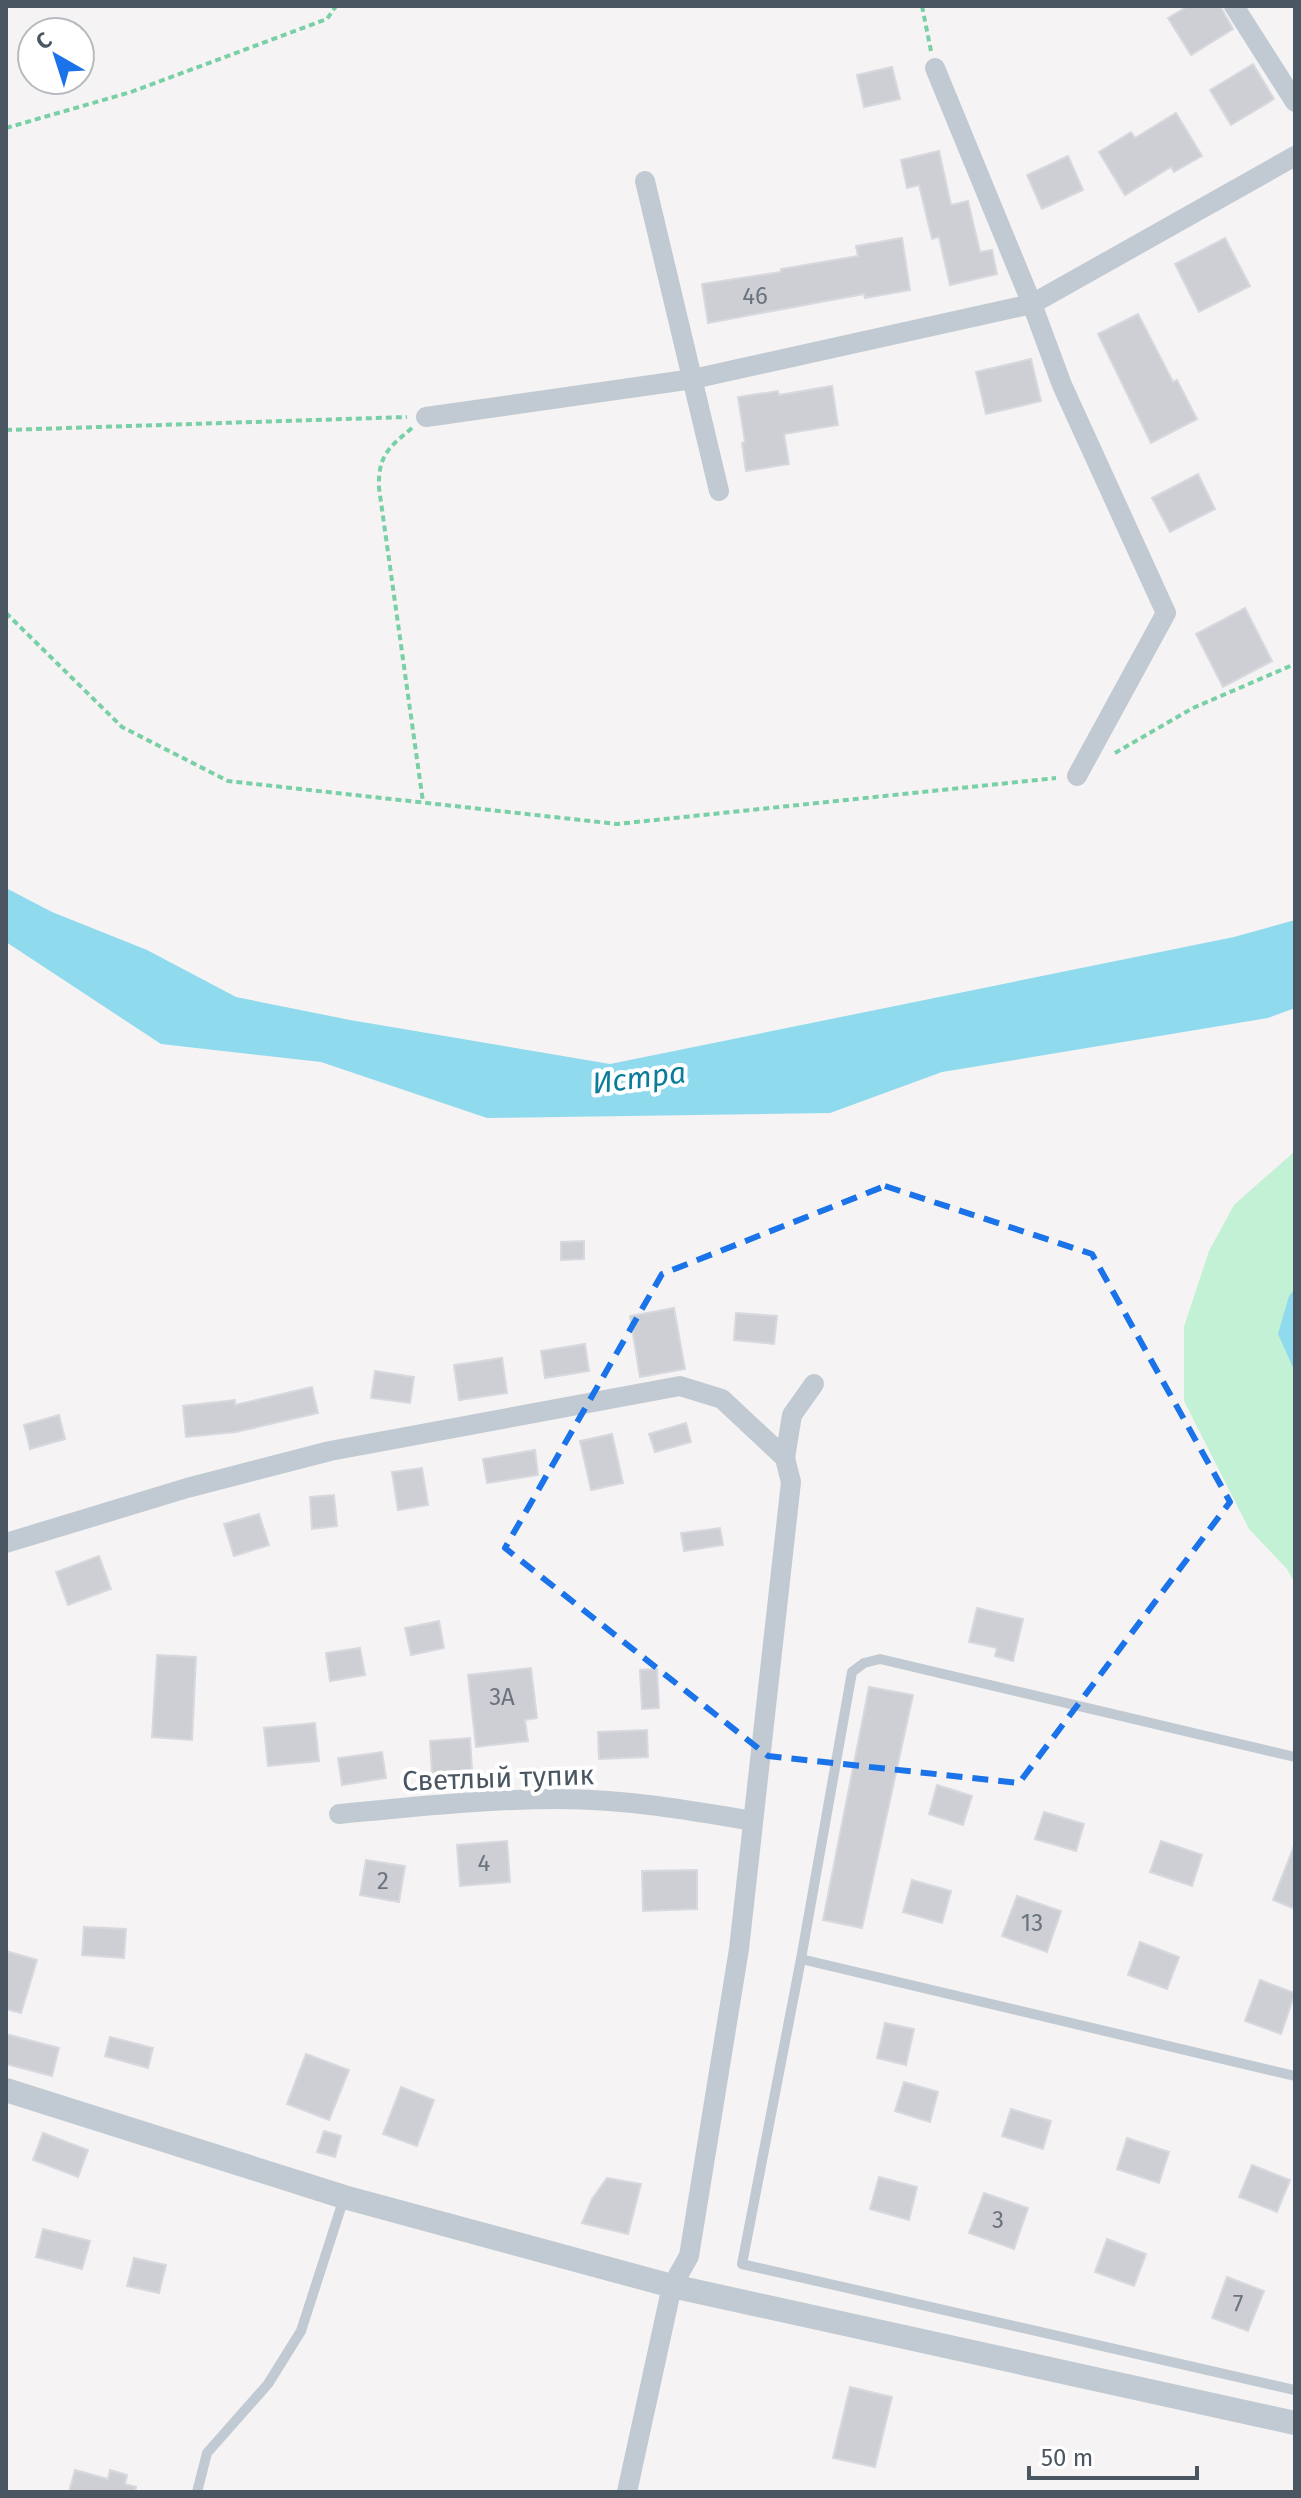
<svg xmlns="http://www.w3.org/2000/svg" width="1301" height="2498" font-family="'Fira Sans',sans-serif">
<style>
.green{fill:#c3f1d5}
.water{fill:#90daee}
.building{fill:#cdcfd5;stroke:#d7d9de;stroke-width:2}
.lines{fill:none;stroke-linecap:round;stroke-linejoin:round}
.path{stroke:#7ad0a6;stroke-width:4;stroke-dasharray:6 4;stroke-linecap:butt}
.service{stroke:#c1cad2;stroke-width:10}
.minor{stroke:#c1cad2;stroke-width:20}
.tertiary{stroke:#c1cad2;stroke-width:24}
.marked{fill:none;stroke:#1a73e8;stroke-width:6;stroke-dasharray:16 10;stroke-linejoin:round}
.labels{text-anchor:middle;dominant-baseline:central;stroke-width:8;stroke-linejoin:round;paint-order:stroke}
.number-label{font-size:24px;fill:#6b747e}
.street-label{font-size:28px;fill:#4a5661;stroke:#fff}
.water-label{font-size:30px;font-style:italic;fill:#0c7c9b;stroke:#fff}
</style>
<rect width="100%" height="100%" fill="#f5f3f3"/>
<polygon class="green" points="1295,1151 1295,1583 1287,1569 1249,1529 1184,1401 1184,1327 1209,1251 1234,1205"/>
<g class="water">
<polygon points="6,888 52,912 147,950 236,997 350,1020 610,1064 1234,937 1295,920 1295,1008 1268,1018 942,1072 830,1113 487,1118 321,1062 161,1044 6,942"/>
<polygon points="1295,1289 1295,1372 1278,1334 1289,1296"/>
</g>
<g class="building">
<polygon points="1188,6 1220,6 1233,29 1191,55 1168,18"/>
<polygon points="1253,64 1274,99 1231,125 1210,90"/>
<polygon points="892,67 900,99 864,107 857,75"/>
<polygon points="1176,113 1202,156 1174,172 1171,167 1125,195 1099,152 1131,132 1135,138"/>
<polygon points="939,151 951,205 968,201 980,252 992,250 997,274 950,285 939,237 932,239 919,185 907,188 901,160"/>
<polygon points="1068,156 1083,190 1042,209 1027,175"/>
<polygon points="902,238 910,290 865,298 864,294 708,323 702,284 781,272 781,269 858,256 856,246"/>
<polygon points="1225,238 1250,286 1199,312 1175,264"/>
<polygon points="1138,314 1173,382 1177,380 1197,419 1151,443 1098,334"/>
<polygon points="1031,359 1041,401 986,414 976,372"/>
<polygon points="832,386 838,425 784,434 789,464 746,471 742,443 745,442 738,397 778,391 779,395"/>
<polygon points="1198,474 1215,509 1170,532 1152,498"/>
<polygon points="1245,608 1272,661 1223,687 1196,634"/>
<polygon points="584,1241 584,1259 561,1260 561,1242"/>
<polygon points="674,1308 685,1369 640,1377 630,1316"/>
<polygon points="736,1313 777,1316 774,1344 734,1340"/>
<polygon points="585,1344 589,1371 545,1378 541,1351"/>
<polygon points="502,1358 507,1393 459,1400 454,1365"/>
<polygon points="375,1371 414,1377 410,1403 371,1398"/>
<polygon points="312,1387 318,1413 236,1432 186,1437 183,1406 235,1400 235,1405"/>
<polygon points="59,1415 65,1439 30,1449 24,1425"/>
<polygon points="686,1423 691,1442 655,1452 649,1434"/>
<polygon points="612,1434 623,1483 591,1490 580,1441"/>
<polygon points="535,1450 538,1475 487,1483 483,1459"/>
<polygon points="422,1468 428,1505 398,1510 392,1472"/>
<polygon points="334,1495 337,1526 312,1529 310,1497"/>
<polygon points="259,1514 269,1545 234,1556 224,1524"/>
<polygon points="720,1528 723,1545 684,1551 681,1533"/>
<polygon points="99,1556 111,1589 68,1605 56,1572"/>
<polygon points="977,1608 1023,1619 1013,1661 995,1656 997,1648 969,1642"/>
<polygon points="439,1621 444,1648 411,1655 405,1628"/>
<polygon points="360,1648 365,1675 330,1681 326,1653"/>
<polygon points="157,1655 196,1657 192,1740 152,1737"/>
<polygon points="531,1668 537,1718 525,1720 528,1741 476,1747 468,1675"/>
<polygon points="657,1669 659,1708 642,1709 640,1670"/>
<polygon points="869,1687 913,1695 862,1928 823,1920"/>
<polygon points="315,1723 319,1761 268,1766 264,1728"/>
<polygon points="647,1730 648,1757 599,1759 598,1732"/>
<polygon points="470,1738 472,1770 432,1773 430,1741"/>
<polygon points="382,1752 386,1778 342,1785 338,1758"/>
<polygon points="937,1785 972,1796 963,1825 929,1814"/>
<polygon points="1044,1812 1084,1824 1076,1851 1035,1839"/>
<polygon points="507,1841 510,1882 460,1886 457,1845"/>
<polygon points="1161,1841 1202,1855 1192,1886 1150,1872"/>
<polygon points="1294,1846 1295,1846 1295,1909 1273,1900"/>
<polygon points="366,1860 405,1866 399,1902 360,1895"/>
<polygon points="697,1870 697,1909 643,1911 642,1871"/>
<polygon points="912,1880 951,1891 942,1923 903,1912"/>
<polygon points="1017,1896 1061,1911 1047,1952 1002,1936"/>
<polygon points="84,1927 126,1929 124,1958 82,1955"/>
<polygon points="1140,1942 1179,1957 1167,1989 1128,1975"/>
<polygon points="6,1951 37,1960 21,2013 6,2009"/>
<polygon points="1260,1980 1295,1993 1281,2034 1245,2021"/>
<polygon points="885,2023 914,2029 906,2065 877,2058"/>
<polygon points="6,2034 59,2048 52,2076 6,2064"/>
<polygon points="110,2037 153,2048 148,2068 105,2056"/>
<polygon points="306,2054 349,2070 329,2120 287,2104"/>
<polygon points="904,2082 938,2092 930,2122 895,2111"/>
<polygon points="401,2087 434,2100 417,2146 383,2134"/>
<polygon points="1011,2109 1051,2121 1043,2149 1002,2136"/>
<polygon points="324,2131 341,2136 335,2157 317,2152"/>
<polygon points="43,2133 88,2150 78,2177 33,2160"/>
<polygon points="1127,2138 1169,2152 1159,2183 1117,2169"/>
<polygon points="1252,2165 1290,2180 1277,2212 1239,2197"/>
<polygon points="879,2177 917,2187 909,2220 870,2209"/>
<polygon points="607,2178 641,2184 628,2234 582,2223 592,2199"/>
<polygon points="984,2193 1028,2208 1014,2249 969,2233"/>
<polygon points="43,2229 90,2241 82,2269 36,2257"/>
<polygon points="1107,2239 1146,2254 1134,2286 1095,2272"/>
<polygon points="134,2258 166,2265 159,2293 127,2286"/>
<polygon points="1227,2277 1264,2291 1248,2331 1212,2318"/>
<polygon points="850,2387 892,2397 875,2467 833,2458"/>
<polygon points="75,2470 108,2479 110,2470 127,2475 125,2484 136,2487 135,2492 69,2492"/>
</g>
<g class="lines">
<g class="path">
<polyline points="922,6 931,51"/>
<polyline points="6,128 131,92 327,19 336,6"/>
<path d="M412,428c-24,20 -34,28 -33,60l44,314"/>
<polyline points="6,430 407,417"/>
<polyline points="6,613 122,727 228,781 617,824 1056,778"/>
<polyline points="1115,753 1193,708 1295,664"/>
</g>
<g class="service">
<polyline points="801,1959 852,1672 864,1663 880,1659 1295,1757"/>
<polyline points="1295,2076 801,1959 742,2264 1295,2390"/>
<polyline points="197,2492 207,2453 268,2384 301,2331 344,2198"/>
</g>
<g class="minor">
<polyline points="1234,6 1295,102"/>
<polyline points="935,68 1032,304 1062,385 1166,613 1077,776"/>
<polyline points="645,181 719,491"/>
<polyline points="426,417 693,379 1032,304 1295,156"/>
<polyline points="785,1458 792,1415 814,1384"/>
<polyline points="6,1543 187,1488 330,1451 680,1386 722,1399 785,1458 791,1482 739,1949 689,2256 672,2286 627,2492"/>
<path d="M339,1814c73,-7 146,-15 220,-15 65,0 130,11 194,22"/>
</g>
<polyline class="tertiary" points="6,2090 344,2197 672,2286 1295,2423"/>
</g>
<path class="marked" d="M885,1186l207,68 138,248 -211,281 -251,-27 -263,-208 157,-274z"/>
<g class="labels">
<g class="number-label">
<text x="755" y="296">46</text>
<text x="502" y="1697">3А</text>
<text x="484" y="1863">4</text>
<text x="383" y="1881">2</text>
<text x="1032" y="1923">13</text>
<text x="998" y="2220">3</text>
<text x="1238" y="2304">7</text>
</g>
<g class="street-label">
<text transform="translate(498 1778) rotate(-2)">Светлый тупик</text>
</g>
<g class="water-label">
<text transform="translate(639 1078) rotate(-7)">Истра</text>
</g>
</g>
<rect width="1301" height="2498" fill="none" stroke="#4a5661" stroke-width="16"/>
<g transform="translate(56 56) rotate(321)"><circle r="38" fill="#ffffff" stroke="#b7bbc0" stroke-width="2"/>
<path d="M0-6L14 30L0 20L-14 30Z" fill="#1a73e8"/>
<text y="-12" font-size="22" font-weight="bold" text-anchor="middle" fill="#4a5661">С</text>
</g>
<path d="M1029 2466v12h168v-12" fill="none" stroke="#4a5661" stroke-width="4"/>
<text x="1041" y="2466" font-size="24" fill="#4a5661" stroke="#ffffff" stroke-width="6" paint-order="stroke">50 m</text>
</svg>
